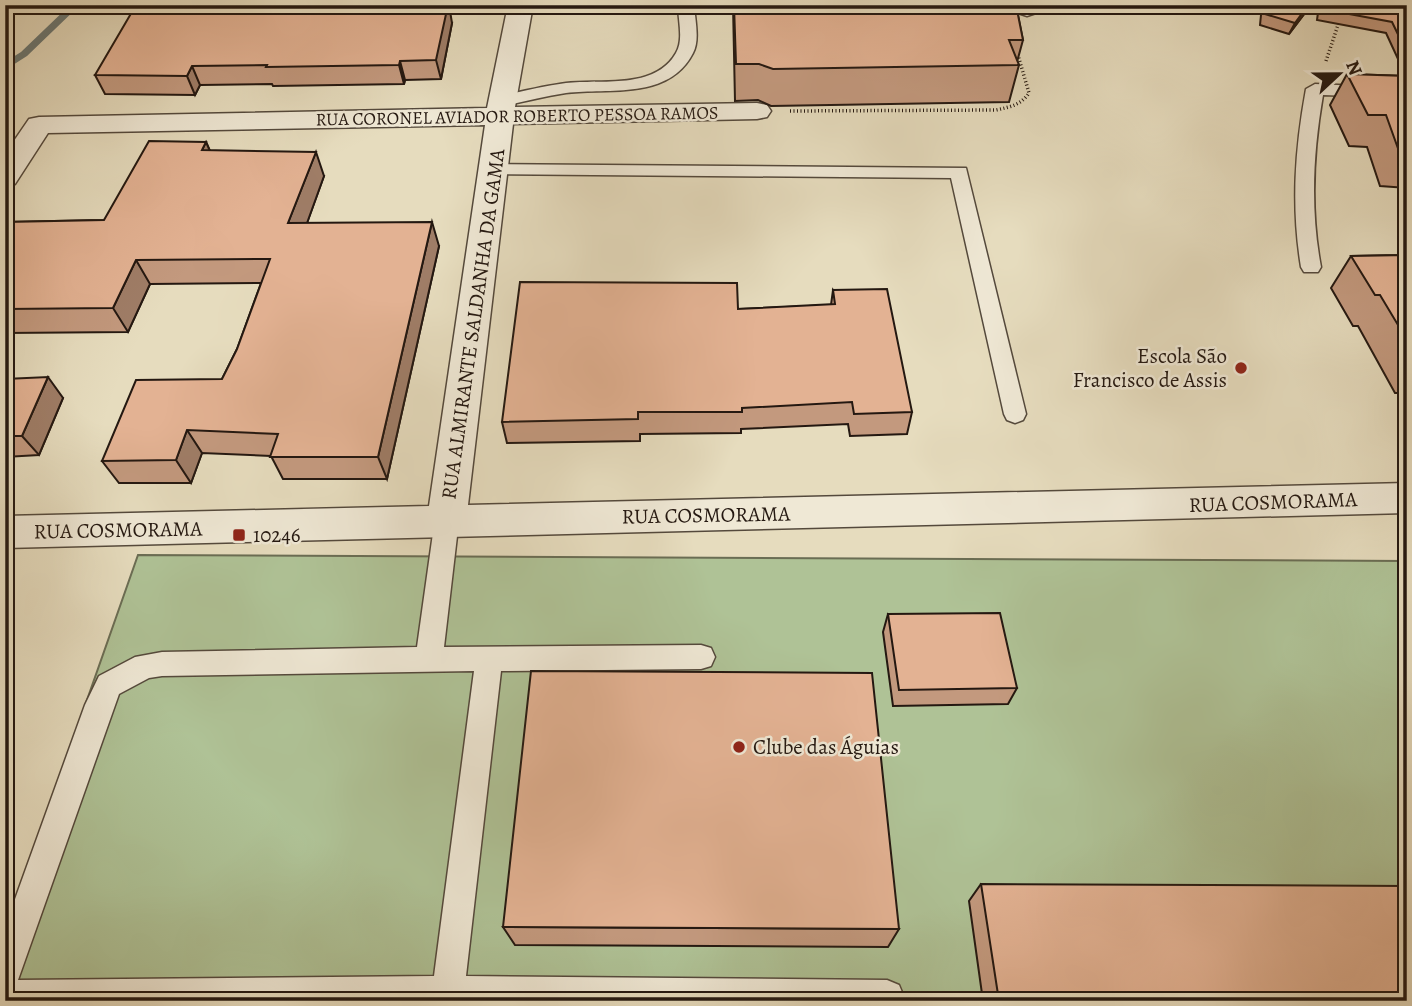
<svg xmlns="http://www.w3.org/2000/svg" width="1412" height="1006" font-family="Alegreya,serif">
<style>
.green{fill:#afc296;stroke:#6a6d54;stroke-width:2}
.lines{fill:none;stroke-linecap:round;stroke-linejoin:round}
.stream{fill:#6a7976;fill-rule:evenodd}
.service-casing{stroke:#54493c;stroke-width:3}
.minor-casing{stroke:#54493c;stroke-width:3}
.path{stroke:#241811;stroke-width:3.5;stroke-dasharray:1 2.5;stroke-linecap:butt}
.service{fill:#efe8d5;fill-rule:evenodd}
.minor{fill:#efe8d5;fill-rule:evenodd}
.wall{fill:#c3997e;stroke:#241811;stroke-width:2}
.shaded-wall{fill:#9f7d67;stroke:#241811;stroke-width:2}
.building{fill:#e3b293;stroke:#241811;stroke-width:2}
.poi-dot{fill:#8f2418;stroke:#efe8d5;stroke-width:2.5}
.labels{text-anchor:middle;dominant-baseline:central;stroke-width:5;stroke-linejoin:round;paint-order:stroke}
.far-street-label{font-size:18px;fill:#241811;stroke:#efe8d5}
.street-label{font-size:21px;fill:#241811;stroke:#efe8d5}
.poi-label{font-size:21px;fill:#241811;stroke:#efe8d5;text-anchor:start}
</style>
<rect width="100%" height="100%" fill="#e6dcbe"/>
<filter id="stains"><feTurbulence type="fractalNoise" baseFrequency=".00286" numOctaves="4"/><feColorMatrix values="0 0 0 0 .2 0 0 0 0 .09 0 0 0 0 .02 0 0 0 .5 -.17"/></filter>
<radialGradient id="worn" r=".72"><stop offset=".6" stop-color="#630" stop-opacity="0"/><stop offset="1" stop-color="#630" stop-opacity=".3"/></radialGradient>
<polygon class="green" points="138,555 1407,561 1407,1001 5,1001 5,933"/>
<g class="lines">
<polygon class="stream" points="70,5 80,5 27,56 5,70 5,62 21,52"/>
<g class="service-casing">
<g id="service">
<path d="M678,5h16c1,15 6,35 -1,48 -24,47 -83,35 -127,40 -21,3 -42,9 -63,13l-9,-5 3,-4c22,-5 46,-11 69,-14 35,-4 89,7 110,-30 8,-13 2,-33 2,-48z"/>
<path d="M1315,84l92,4v10l-84,-3c-10,58 -13,114 -2,172l-3,5h-14l-3,-5c-10,-61 -6,-118 5,-178z"/>
<polygon points="493,164 966,168 1026,414 1023,420 1015,423 1007,420 1004,414 951,178 486,174 484,170 486,166"/>
<path d="M447,509l9,3 3,7 -15,128 257,-2 10,3 4,9 -4,9 -10,3 -200,2 -35,305 421,4 12,5 5,12 -2,4h-897v-74l80,-222 14,-29 36,-19 27,-5 255,-5 18,-128 3,-7zM474,671l-40,305 -416,4 101,-286 30,-16 13,-2z"/>
</g>
</g>
<g class="minor-casing">
<g id="minor">
<polygon points="508,5 533,5 515,107 757,103 767,105 771,111 767,117 757,119 513,124 468,505 1407,483 1407,513 5,548 5,516 429,506 485,125 48,133 15,184 5,186 5,154 29,119 39,117 487,108"/>
<polygon points="1014,5 1039,5 1040,8 1036,13 1027,16 1018,13"/>
</g>
</g>
<g class="path">
<polyline points="1326,61 1340,19"/>
<path d="M790,111l206,-1c14,-3 25,-5 33,-17l-12,-41"/>
</g>
<use href="#service" class="service"/>
<use href="#minor" class="minor"/>
</g>
<g class="wall">
<polygon points="733,5 1016,5 1023,40 1017,62 1019,65 1009,102 771,106 758,100 735,101"/>
<polygon points="1262,5 1311,5 1289,34 1260,25"/>
<polygon points="1319,5 1407,5 1407,73 1404,72 1386,33 1317,20"/>
<polygon points="452,23 441,79 405,80 404,84 273,86 272,84 200,85 195,95 105,94 95,75"/>
<polygon points="1347,74 1407,76 1407,188 1380,186 1367,147 1349,146 1330,105"/>
<polygon points="206,142 210,151 324,176 307,223 439,246 387,479 283,479 271,456 202,453 191,483 119,483 102,461 222,379 237,349 261,283 150,284 128,332 5,333 5,222 104,220"/>
<polygon points="1407,242 1407,393 1395,393 1358,326 1353,326 1331,288 1351,256 1398,255"/>
<polygon points="833,290 912,412 907,434 850,436 848,424 741,429 741,433 640,434 640,441 507,443 502,422 738,309 831,305"/>
<polygon points="5,379 63,398 39,455 5,457"/>
<polygon points="888,614 1017,688 1008,704 893,706 883,632"/>
<polygon points="981,884 1407,1001 983,1001 969,901"/>
<polygon points="503,927 899,929 888,947 515,945"/>
</g>
<g class="shaded-wall">
<polygon points="439,5 449,5 452,23 441,79 436,60"/>
<polygon points="1308,5 1311,5 1289,34 1295,23"/>
<polygon points="400,61 405,80 404,84 399,65"/>
<polygon points="192,66 200,85 195,95 187,76"/>
<polygon points="206,142 217,167 202,150"/>
<polygon points="316,152 324,176 298,248 288,223"/>
<polygon points="432,222 439,246 387,479 378,457"/>
<polygon points="136,260 150,284 128,332 113,308"/>
<polygon points="48,377 63,398 39,455 22,436"/>
<polygon points="187,430 202,453 191,483 176,460"/>
<polygon points="5,666 12,671 5,686"/>
</g>
<g class="building">
<polygon points="136,5 448,5 436,60 400,61 399,65 266,67 267,65 192,66 187,76 95,75"/>
<polygon points="734,5 1016,5 1023,40 1009,40 1019,65 773,69 759,64 736,64"/>
<polygon points="1266,5 1308,5 1295,23 1265,14"/>
<polygon points="1323,5 1407,5 1407,53 1392,22 1322,9"/>
<polygon points="1347,74 1407,76 1407,154 1400,154 1386,115 1368,115"/>
<polygon points="149,141 206,142 202,150 316,152 288,223 432,222 378,457 270,457 278,434 187,430 176,460 102,461 136,380 222,379 237,349 270,259 136,260 113,308 5,309 5,222 104,220"/>
<polygon points="1407,255 1407,340 1380,295 1375,295 1351,256"/>
<polygon points="520,282 737,283 738,309 835,304 833,290 887,289 912,412 854,414 852,402 742,408 742,412 638,412 638,419 502,422"/>
<polygon points="48,377 22,436 5,436 5,379"/>
<polygon points="1000,613 1017,688 899,690 888,614"/>
<polygon points="531,671 872,673 899,929 503,927"/>
<polygon points="981,884 1407,886 1407,1001 999,1001"/>
</g>
<g class="poi-dot">
<circle cx="1241" cy="368" r="7"/>
<rect x="232" y="528" width="14" height="14" rx="3.5"/>
<circle cx="739" cy="747" r="7"/>
</g>
<g class="labels">
<g class="far-street-label">
<text transform="translate(517 116) rotate(-1)">RUA CORONEL AVIADOR ROBERTO PESSOA RAMOS</text>
</g>
<g class="street-label">
<text transform="translate(473 324) rotate(-82)">RUA ALMIRANTE SALDANHA DA GAMA</text>
<text transform="translate(1273 502) rotate(-2)">RUA COSMORAMA</text>
<text transform="translate(706 515) rotate(-1)">RUA COSMORAMA</text>
<text transform="translate(118 530) rotate(-1)">RUA COSMORAMA</text>
</g>
<g class="poi-label">
<text x="1227" y="356" text-anchor="end">Escola São<tspan x="1227" dy="24">Francisco de Assis</tspan></text>
<text x="253" y="535">10246</text>
<text x="753" y="747">Clube das Águias</text>
</g>
</g>
<rect width="1412" height="1006" fill="none" stroke="#e6dcbe" stroke-width="28"/>
<rect x="7" y="7" width="1398" height="992" fill="none" stroke="#241811" stroke-width="3.5"/>
<rect x="14" y="14" width="1384" height="978" fill="none" stroke="#241811" stroke-width="2"/>
<g transform="translate(1339 74) rotate(68)" stroke="#efe8d5" stroke-width="5" paint-order="stroke">
<path d="M0-5L12 26L0 18L-12 26Z" fill="#241811"/>
<text y="-10" font-size="19" font-weight="bold" text-anchor="middle" fill="#241811">N</text>
</g>
<rect width="100%" height="100%" filter="url(#stains)"/>
<rect width="100%" height="100%" fill="url(#worn)"/>
</svg>
